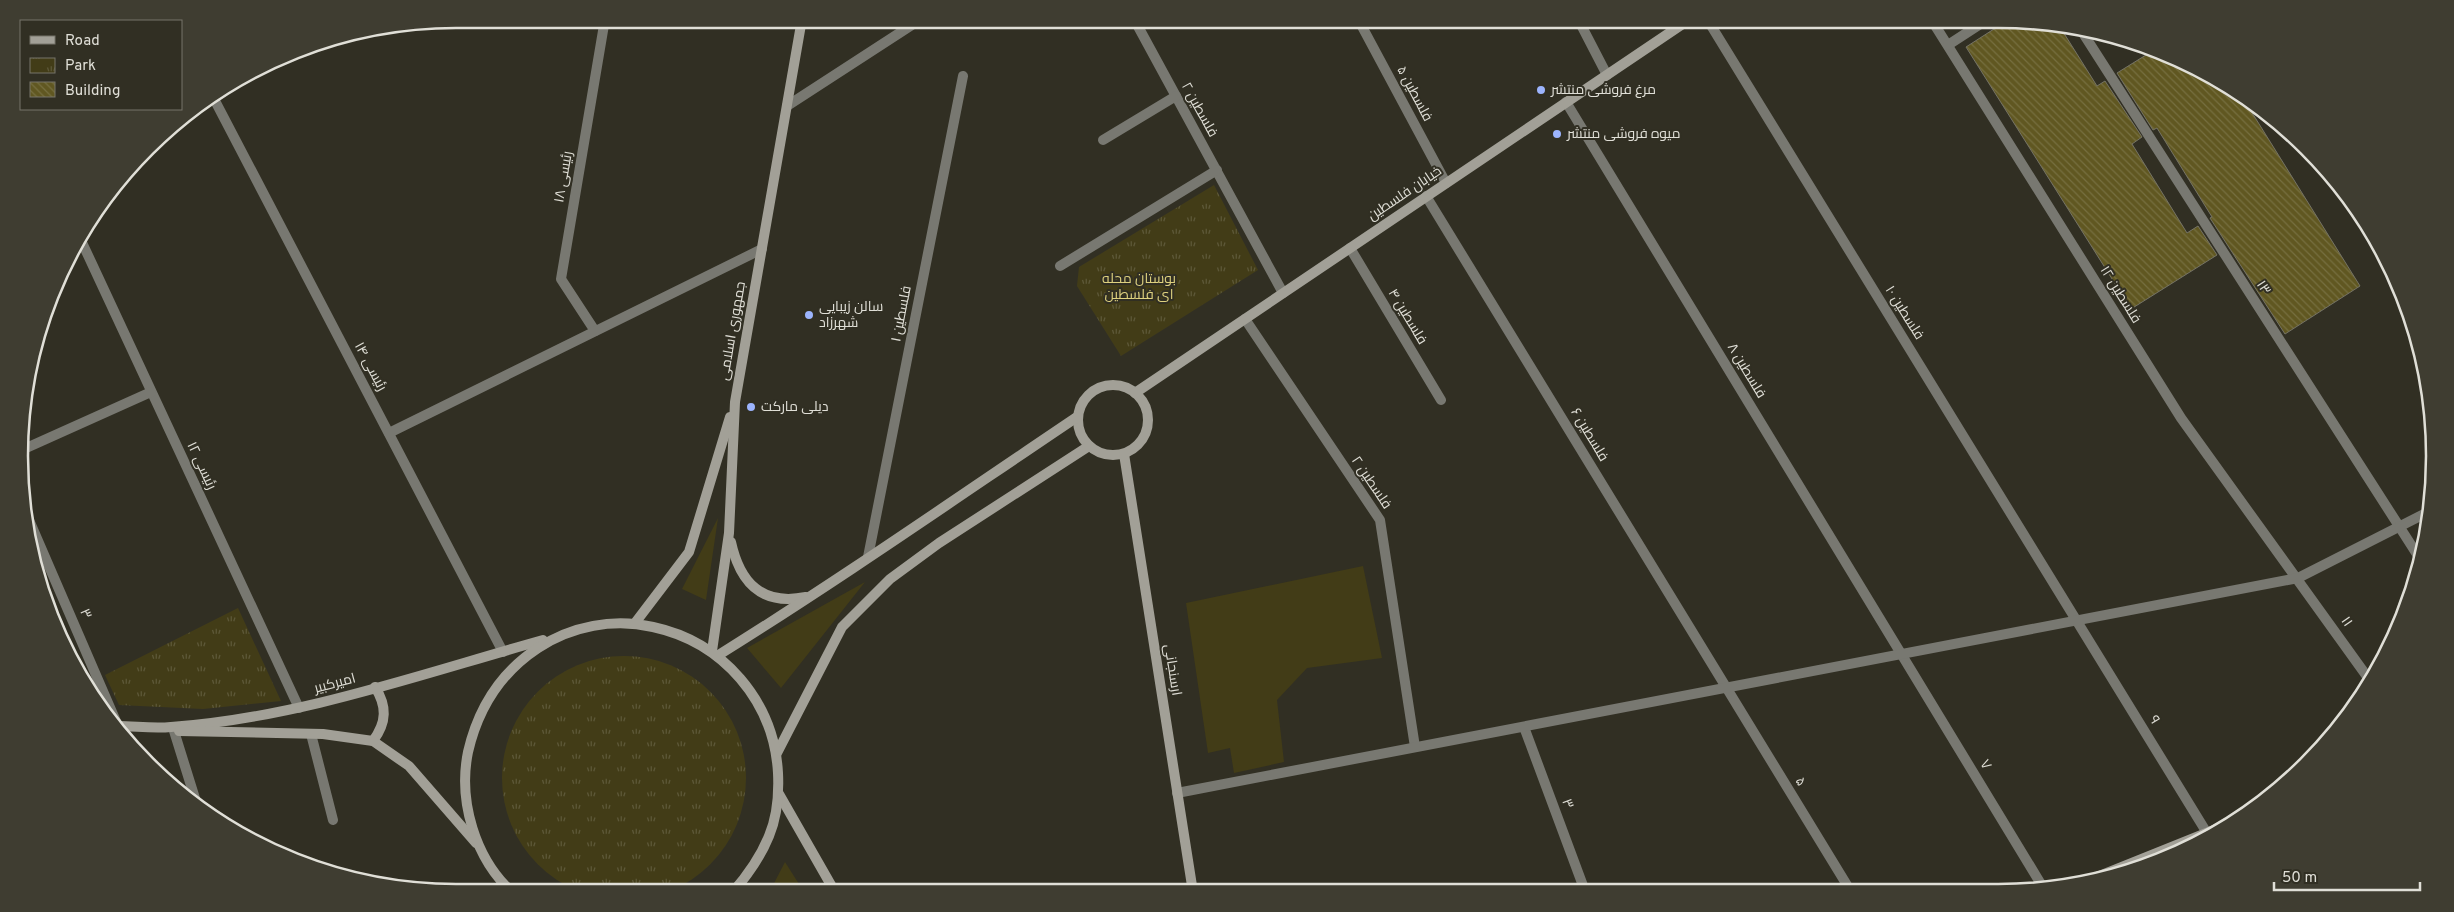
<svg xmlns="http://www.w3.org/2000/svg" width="2454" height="912" font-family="Overpass,Cairo,sans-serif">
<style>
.green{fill:#423c17}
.park{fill:url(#park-tufts)}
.building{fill:url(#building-back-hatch);stroke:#757365}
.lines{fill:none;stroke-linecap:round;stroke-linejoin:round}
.lane{stroke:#787871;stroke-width:10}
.street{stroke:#787871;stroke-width:10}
.secondary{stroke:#a2a097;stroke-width:10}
.poi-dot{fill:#9cb4fd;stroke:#312f23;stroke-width:2}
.labels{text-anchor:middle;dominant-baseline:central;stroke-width:4;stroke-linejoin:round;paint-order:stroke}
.poi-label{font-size:14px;fill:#e0dfd7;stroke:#312f23;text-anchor:start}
.street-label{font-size:14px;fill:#e0dfd7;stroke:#312f23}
.park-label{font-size:14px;fill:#dfd27f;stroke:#312f23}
.rim{fill:none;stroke:#e0dfd7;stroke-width:2.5}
</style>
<defs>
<pattern id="park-tufts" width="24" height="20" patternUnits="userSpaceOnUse" patternTransform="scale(1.25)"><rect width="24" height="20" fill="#423c17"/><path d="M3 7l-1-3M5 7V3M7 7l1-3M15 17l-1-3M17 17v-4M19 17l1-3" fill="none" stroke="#5d5838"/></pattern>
<pattern id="building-back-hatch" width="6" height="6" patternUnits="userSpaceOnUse" patternTransform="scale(1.25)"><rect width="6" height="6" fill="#605721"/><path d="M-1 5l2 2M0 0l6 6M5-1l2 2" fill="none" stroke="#766f40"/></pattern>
</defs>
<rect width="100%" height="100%" fill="#312f23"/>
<g class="green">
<polygon points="718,518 706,600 682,589"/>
<polygon points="1363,566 1382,658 1307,668 1277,700 1284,762 1234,773 1230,748 1208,753 1186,603"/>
<polygon points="865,582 781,688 747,648"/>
<polygon points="785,862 804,892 769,893"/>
</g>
<g class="park">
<polygon points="1214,185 1258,270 1121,356 1077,286 1079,267"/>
<polygon points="238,608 281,701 203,709 119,705 105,675"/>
<polygon points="62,625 99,703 92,699 55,629"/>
<circle cx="624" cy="778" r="122"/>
</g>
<g class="building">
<polygon points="2008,20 2060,27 2097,86 2105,81 2142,137 2132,144 2187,233 2198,226 2217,255 2131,309 1966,47"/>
<polygon points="2154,50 2192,64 2241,95 2360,286 2285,334 2210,218 2212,217 2157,128 2153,130 2117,73"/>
</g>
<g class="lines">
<g class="lane">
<polyline points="1350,248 1441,400"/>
<polyline points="311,734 333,820"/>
</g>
<g class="street">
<polyline points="1134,19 1283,293"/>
<polyline points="1358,19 1446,183"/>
<polyline points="1578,19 1607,75"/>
<polyline points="1707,19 2207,833"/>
<polyline points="1931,19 2181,418 2371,682"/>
<polyline points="2081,30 2422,562"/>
<polyline points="1948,45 1988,19"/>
<polyline points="212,95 503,652"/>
<polyline points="1566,102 2044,889"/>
<polyline points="787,106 921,19"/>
<polyline points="1103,140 1176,96"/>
<polyline points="1426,196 1850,890"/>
<polyline points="79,236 299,708"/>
<polyline points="1060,266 1217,170"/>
<polyline points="1245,319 1380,520 1415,747"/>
<polyline points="595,331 561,279 605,19"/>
<polyline points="389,433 762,249"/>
<polyline points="24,449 151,392"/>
<polyline points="26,513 118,726"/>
<polyline points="868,557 963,76"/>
<polyline points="1524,727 1585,891"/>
<polyline points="174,731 198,808"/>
<polyline points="1177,793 2298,578 2430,511"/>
</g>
<g class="secondary">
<circle cx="1113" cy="420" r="35"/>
<polyline points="1135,393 1690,19"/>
<polyline points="1124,454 1193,892"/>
<path d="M731,542c9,41 31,64 75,55"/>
<polyline points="635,623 689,552 730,417"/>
<polyline points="712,651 729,533 735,402 802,19"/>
<path d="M717,656c122,-76 241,-159 360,-239"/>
<path d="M118,726c17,0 35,3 53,1 127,-9 250,-53 372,-87"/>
<polyline points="179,731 323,734 373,741 409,766 476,843"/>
<path d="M373,741c14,-19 14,-35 2,-54"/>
<polyline points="777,753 842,627 890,579 939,543 1089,446"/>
<polyline points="779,794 835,892"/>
<polyline points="2097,877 2224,826"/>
<path d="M513,893c-38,-34 -55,-92 -45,-141 10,-43 32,-79 70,-104 34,-22 75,-30 115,-21 70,15 121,74 125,146 1,21 -1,44 -9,63 -9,22 -21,39 -37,57"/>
</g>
</g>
<g class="poi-dot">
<circle cx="1541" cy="90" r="5"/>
<circle cx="1557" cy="134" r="5"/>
<circle cx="809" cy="315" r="5"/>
<circle cx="751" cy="407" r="5"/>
</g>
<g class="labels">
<g class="poi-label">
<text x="1551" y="90">مرغ فروشی منتشر</text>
<text x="1567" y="134">میوه فروشی منتشر</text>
<text x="819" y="307">سالن زیبایی<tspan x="819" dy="16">شهرزاد</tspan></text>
<text x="761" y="407">دیلی مارکت</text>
</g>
<g class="street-label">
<text transform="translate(1414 94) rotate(62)">فلسطین ۵</text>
<text transform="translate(1199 110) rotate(61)">فلسطین ۲</text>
<text transform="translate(564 177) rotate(-80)">رئیسی ۱۸</text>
<text transform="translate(1405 194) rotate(-34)">خیابان فلسطین</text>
<text transform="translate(2263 288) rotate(57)">۱۳</text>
<text transform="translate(2120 295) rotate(58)">فلسطین ۱۲</text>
<text transform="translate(1904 313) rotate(58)">فلسطین ۱۰</text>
<text transform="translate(902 314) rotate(-79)">فلسطین ۱</text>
<text transform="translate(1407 317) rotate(59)">فلسطین ۴</text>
<text transform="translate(733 331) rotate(-80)">جمهوری اسلامی</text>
<text transform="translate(370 367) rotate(62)">رئیسی ۱۴</text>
<text transform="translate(1746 371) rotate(59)">فلسطین ۸</text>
<text transform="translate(1589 435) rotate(59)">فلسطین ۶</text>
<text transform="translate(201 466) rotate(65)">رئیسی ۱۲</text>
<text transform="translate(1371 483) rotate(56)">فلسطین ۲</text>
<text transform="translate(85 614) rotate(67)">۳</text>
<text transform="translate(2346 622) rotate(55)">۱۱</text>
<text transform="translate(1172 670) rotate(81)">ارسنجانی</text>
<text transform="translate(335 684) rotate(-15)">امیرکبیر</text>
<text transform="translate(2154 720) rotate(59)">۹</text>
<text transform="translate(1985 765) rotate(59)">۷</text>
<text transform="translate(1800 782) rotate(59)">۵</text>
<text transform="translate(1567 804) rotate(69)">۳</text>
</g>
<g class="park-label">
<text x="1139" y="279">بوستان محله<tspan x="1139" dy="16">ای فلسطین</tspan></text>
</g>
</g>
<path d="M0 0H2454V912H0ZM456 28H1998A428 428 0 0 1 2426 456V456A428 428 0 0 1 1998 884H456A428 428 0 0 1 28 456V456A428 428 0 0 1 456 28Z" fill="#3f3d31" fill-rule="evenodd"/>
<path class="rim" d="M456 28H1998A428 428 0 0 1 2426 456V456A428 428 0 0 1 1998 884H456A428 428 0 0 1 28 456V456A428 428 0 0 1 456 28Z"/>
<rect x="20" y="20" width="162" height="90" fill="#312f23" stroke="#77756b"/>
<rect x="30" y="36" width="25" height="8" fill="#a2a097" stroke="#77756b"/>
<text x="65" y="45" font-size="15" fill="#e0dfd7">Road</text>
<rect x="30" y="58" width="25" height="15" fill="url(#park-tufts)" stroke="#77756b"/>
<text x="65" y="70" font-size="15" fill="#e0dfd7">Park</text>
<rect x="30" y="82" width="25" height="15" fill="url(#building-back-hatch)" stroke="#77756b"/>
<text x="65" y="95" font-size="15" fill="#e0dfd7">Building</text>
<path d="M2274 882v8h146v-8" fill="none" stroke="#e0dfd7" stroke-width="2.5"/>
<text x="2282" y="882" font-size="15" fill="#e0dfd7" stroke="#312f23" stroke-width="4" paint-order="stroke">50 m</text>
</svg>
